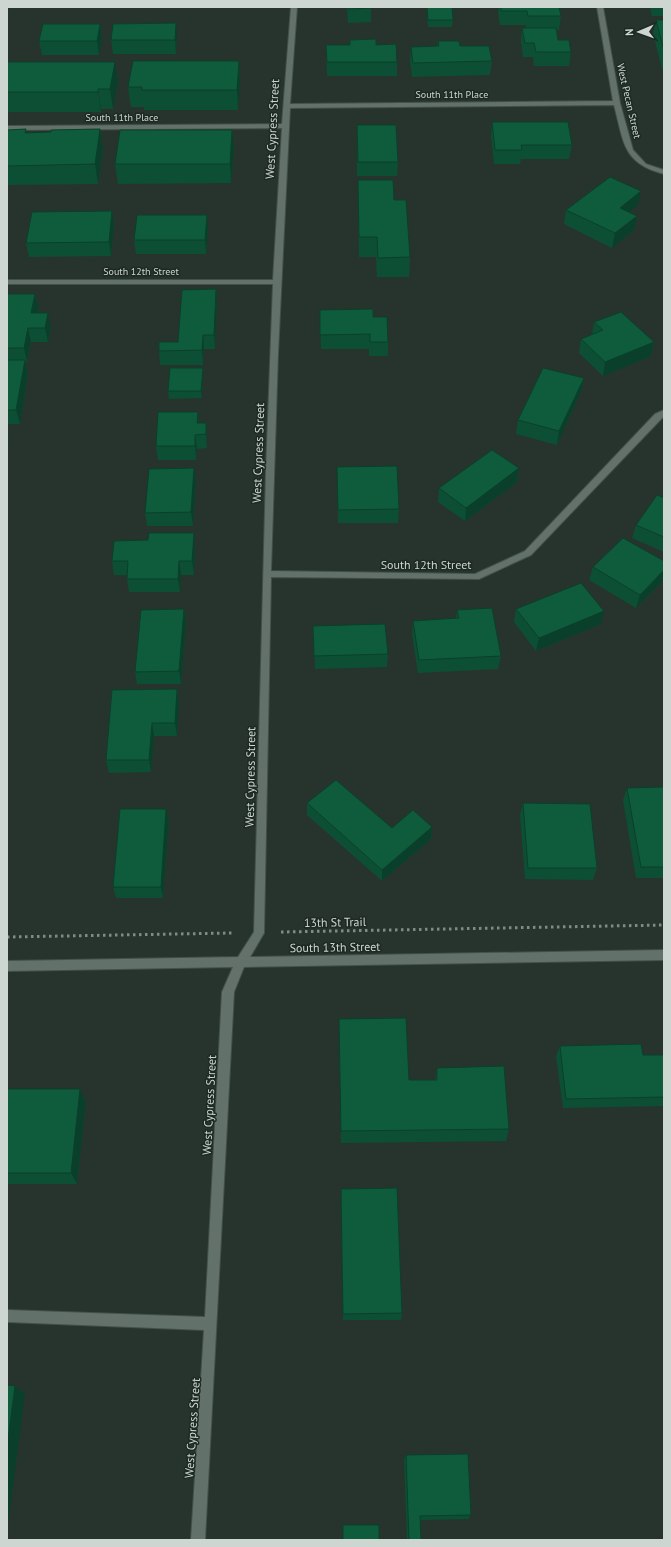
<svg xmlns="http://www.w3.org/2000/svg" width="671" height="1547" font-family="'PT Sans',sans-serif">
<style>
.lines{fill:none;stroke-linecap:round;stroke-linejoin:round}
.minor-casing{stroke:#44504a;stroke-width:2}
.path{stroke:#808b85;stroke-width:3;stroke-dasharray:2.5 3.5;stroke-linecap:butt}
.minor{fill:#627169;fill-rule:evenodd}
.wall{fill:#0d4f34}
.shaded-wall{fill:#0a402b}
.building{fill:#0f5c3d;stroke:#0a402b}
.labels{text-anchor:middle;dominant-baseline:central;stroke-width:3;stroke-linejoin:round;paint-order:stroke}
.far-street-label{font-size:10px;fill:#ced6d1;stroke:#1d2a23}
.street-label{font-size:12px;fill:#ced6d1;stroke:#1d2a23}
</style>
<rect width="100%" height="100%" fill="#27342d"/>
<g class="lines">
<g class="minor-casing">
<path id="minor" d="M291,7h6l-7,97 323,-3 -16,-94h6l17,96 13,47 13,14 18,6v4c-42,-11 -40,-32 -50,-69l-324,3 -12,246 -7,217 204,3 50,-23 130,-137 9,-4v6l-133,139 -52,24 -208,-2 -7,356 -14,24 414,-7v10l-420,7 -10,25 -29,548h-14l13,-210 -197,-8v-12l198,7 17,-325 11,-25 -226,4v-10l231,-4 16,-25 12,-462 7,-186h-266v-4h266l9,-152 -275,2v-4l275,-2z"/>
</g>
<g class="path">
<polyline points="281,932 664,925"/>
<polyline points="7,937 232,933"/>
</g>
<use href="#minor" class="minor"/>
</g>
<g class="wall">
<polygon points="347,7 371,7 371,22 348,23"/>
<polygon points="427,7 453,20 452,27 428,27 427,15"/>
<polygon points="499,7 559,7 561,16 559,30 557,30 558,40 571,52 569,66 534,66 533,57 523,57 521,42 522,28 526,28 526,25 500,25 498,12"/>
<polygon points="650,7 664,7 664,16 652,16"/>
<polygon points="656,20 664,20 664,69 662,69 653,34"/>
<polygon points="100,24 102,38 99,55 42,55 39,41"/>
<polygon points="177,37 176,54 113,54 111,40"/>
<polygon points="438,41 460,46 492,61 490,75 412,77 410,61 411,47 437,46"/>
<polygon points="326,45 376,45 397,62 397,76 327,76"/>
<polygon points="239,61 240,81 238,110 144,110 144,107 131,107 128,87"/>
<polygon points="7,62 118,81 113,109 101,109 101,112 7,112"/>
<polygon points="492,122 572,145 569,159 521,159 520,164 494,164 491,136"/>
<polygon points="357,125 398,162 397,176 357,176"/>
<polygon points="100,129 103,149 98,184 7,185 7,130 26,133 51,132"/>
<polygon points="232,130 234,149 231,183 118,184 115,164"/>
<polygon points="358,180 394,200 410,257 409,277 377,277 376,257 359,257 358,200"/>
<polygon points="638,205 629,212 637,216 634,230 612,248 564,224 566,210"/>
<polygon points="112,211 114,226 111,256 29,257 26,243"/>
<polygon points="208,229 206,254 136,254 134,240"/>
<polygon points="216,289 217,304 215,349 204,349 203,365 160,365 159,351 178,342"/>
<polygon points="7,294 35,294 39,308 38,313 48,313 51,327 48,342 31,342 27,362 25,362 28,374 20,424 7,424"/>
<polygon points="320,310 373,317 388,342 388,356 369,356 369,349 321,349"/>
<polygon points="594,322 654,342 651,356 603,376 579,353 581,339 592,335"/>
<polygon points="203,375 202,398 169,399 168,391"/>
<polygon points="584,378 581,392 557,445 516,434 518,420"/>
<polygon points="198,412 199,423 206,423 207,437 207,448 197,449 196,460 158,460 156,446"/>
<polygon points="337,467 399,509 398,523 338,523"/>
<polygon points="194,468 196,482 193,526 147,526 145,513"/>
<polygon points="519,468 517,482 465,521 438,502 439,488"/>
<polygon points="664,498 664,552 632,538 636,525"/>
<polygon points="194,533 195,546 194,575 181,575 180,592 129,592 127,579 127,575 114,575 112,561"/>
<polygon points="664,561 664,580 636,608 589,580 593,567"/>
<polygon points="184,609 186,623 181,684 137,684 135,672"/>
<polygon points="516,609 601,624 536,651 514,622"/>
<polygon points="457,610 501,656 498,669 418,673 412,634 413,621 456,618"/>
<polygon points="313,626 388,654 387,667 315,669"/>
<polygon points="177,689 179,702 177,736 154,736 151,772 109,773 106,760"/>
<polygon points="664,787 664,878 636,878 623,800 627,788"/>
<polygon points="307,803 392,828 432,827 431,839 382,881 307,815"/>
<polygon points="523,803 597,868 593,880 525,879 520,815"/>
<polygon points="166,809 169,821 163,898 116,898 113,887"/>
<polygon points="339,1032 409,1080 435,1080 437,1068 509,1129 506,1141 341,1143"/>
<polygon points="560,1046 643,1055 664,1055 664,1106 563,1108 556,1056"/>
<polygon points="7,1089 80,1089 86,1102 77,1184 7,1184"/>
<polygon points="341,1189 402,1313 401,1320 343,1320"/>
<polygon points="406,1455 471,1515 468,1519 420,1520 421,1540 407,1540 404,1460"/>
</g>
<g class="shaded-wall">
<polygon points="176,23 177,37 176,54 175,40"/>
<polygon points="100,24 102,38 99,55 97,41"/>
<polygon points="239,61 240,81 238,110 237,90"/>
<polygon points="115,62 118,81 113,109 110,89"/>
<polygon points="98,89 101,109 101,112 98,92"/>
<polygon points="100,129 103,149 98,184 95,164"/>
<polygon points="232,130 234,149 231,183 230,164"/>
<polygon points="641,191 638,205 617,222 620,208"/>
<polygon points="112,211 114,226 111,256 109,242"/>
<polygon points="207,215 208,229 206,254 205,240"/>
<polygon points="637,216 634,230 612,248 615,233"/>
<polygon points="216,289 217,304 215,349 214,335"/>
<polygon points="35,294 39,308 35,327 31,313"/>
<polygon points="48,313 51,327 48,342 45,328"/>
<polygon points="28,328 31,342 27,362 24,348"/>
<polygon points="203,335 204,349 203,365 202,350"/>
<polygon points="654,342 651,356 603,376 605,362"/>
<polygon points="25,360 28,374 20,424 16,410"/>
<polygon points="203,368 203,375 202,398 201,391"/>
<polygon points="584,378 581,392 557,445 559,431"/>
<polygon points="198,412 199,426 197,423"/>
<polygon points="206,423 207,437 207,448 206,434"/>
<polygon points="7,432 9,440 7,451"/>
<polygon points="195,435 197,449 196,460 195,446"/>
<polygon points="194,468 196,482 193,526 191,512"/>
<polygon points="519,468 517,482 465,521 466,508"/>
<polygon points="194,533 195,546 194,575 192,561"/>
<polygon points="179,561 181,575 180,592 178,579"/>
<polygon points="664,570 664,580 636,608 640,595"/>
<polygon points="184,609 186,623 181,684 179,671"/>
<polygon points="604,611 601,624 536,651 539,638"/>
<polygon points="177,689 179,702 177,736 175,723"/>
<polygon points="152,723 154,736 151,772 149,760"/>
<polygon points="166,809 169,821 163,898 161,887"/>
<polygon points="432,827 431,839 382,881 382,870"/>
<polygon points="80,1089 86,1102 77,1184 71,1173"/>
<polygon points="15,1386 25,1394 7,1533 7,1447"/>
</g>
<g class="building">
<polygon points="348,7 371,7 371,8 348,9"/>
<polygon points="427,7 452,7 453,20 428,20"/>
<polygon points="501,7 559,7 561,16 528,16 527,11 501,11"/>
<polygon points="656,20 664,20 664,50"/>
<polygon points="176,23 175,40 111,40 113,24"/>
<polygon points="43,24 100,24 97,41 39,41"/>
<polygon points="522,28 556,28 558,40 569,40 571,52 536,52 534,43 525,43"/>
<polygon points="376,39 376,45 396,44 397,62 327,62 326,45 350,45 350,40"/>
<polygon points="438,41 459,41 460,46 489,46 492,61 413,63 411,47 439,46"/>
<polygon points="133,61 239,61 237,90 142,90 142,87 128,87"/>
<polygon points="7,62 115,62 110,89 98,89 98,92 7,92"/>
<polygon points="492,122 568,122 572,145 521,145 522,150 495,150"/>
<polygon points="357,125 396,125 398,162 358,162"/>
<polygon points="26,129 25,133 51,132 51,130 100,129 95,164 7,166 7,130"/>
<polygon points="120,130 232,130 230,164 115,164"/>
<polygon points="610,177 641,191 620,208 637,216 615,233 566,210"/>
<polygon points="358,180 393,180 394,200 406,200 410,257 378,258 377,237 359,237"/>
<polygon points="112,211 109,242 26,243 32,212"/>
<polygon points="137,215 207,215 205,240 134,240"/>
<polygon points="216,289 214,335 203,335 202,350 159,351 159,342 178,342 182,290"/>
<polygon points="7,294 35,294 31,313 48,313 45,328 28,328 24,348 7,348"/>
<polygon points="373,309 373,317 387,317 388,342 370,342 370,334 320,335 320,310"/>
<polygon points="621,312 654,342 605,362 581,339 603,330 594,322"/>
<polygon points="7,360 25,360 16,410 7,410"/>
<polygon points="170,368 203,368 201,391 168,391"/>
<polygon points="543,368 584,378 559,431 518,420"/>
<polygon points="158,412 198,412 197,423 206,423 206,434 195,435 195,446 156,446"/>
<polygon points="492,450 519,468 466,508 439,488"/>
<polygon points="397,466 399,509 338,510 337,467"/>
<polygon points="194,468 191,512 145,513 149,469"/>
<polygon points="657,495 664,498 664,537 636,525"/>
<polygon points="149,533 194,533 192,561 179,561 178,579 127,579 128,561 112,561 114,541 148,540"/>
<polygon points="623,538 664,561 664,570 640,595 593,567"/>
<polygon points="581,583 604,611 539,638 516,609"/>
<polygon points="492,608 501,656 419,660 413,621 459,618 457,610"/>
<polygon points="184,609 179,671 135,672 141,610"/>
<polygon points="385,624 388,654 314,656 313,626"/>
<polygon points="177,689 175,723 152,723 149,760 106,760 112,690"/>
<polygon points="336,780 392,828 413,810 432,827 382,870 307,803"/>
<polygon points="664,787 664,867 641,867 627,788"/>
<polygon points="523,803 590,804 597,868 528,868"/>
<polygon points="120,809 166,809 161,887 113,887"/>
<polygon points="406,1018 409,1080 437,1080 437,1068 504,1066 509,1129 341,1131 339,1019"/>
<polygon points="641,1044 643,1055 664,1055 664,1097 566,1099 560,1046"/>
<polygon points="7,1089 80,1089 71,1173 7,1173"/>
<polygon points="397,1188 402,1313 343,1314 341,1189"/>
<polygon points="7,1385 15,1386 7,1447"/>
<polygon points="468,1454 471,1515 420,1516 421,1540 409,1540 406,1455"/>
<rect x="343" y="1525" width="36" height="15"/>
</g>
<g class="labels">
<g class="far-street-label">
<text x="452" y="94">South 11th Place</text>
<text transform="translate(629 101) rotate(77)">West Pecan Street</text>
<text x="122" y="117">South 11th Place</text>
<text x="141" y="271">South 12th Street</text>
</g>
<g class="street-label">
<text transform="translate(272 129) rotate(-87)">West Cypress Street</text>
<text transform="translate(258 453) rotate(-88)">West Cypress Street</text>
<text x="426" y="564">South 12th Street</text>
<text transform="translate(250 777) rotate(-89)">West Cypress Street</text>
<text transform="translate(335 922) rotate(-1)">13th St Trail</text>
<text transform="translate(335 947) rotate(-1)">South 13th Street</text>
<text transform="translate(209 1105) rotate(-87)">West Cypress Street</text>
<text transform="translate(192 1428) rotate(-86)">West Cypress Street</text>
</g>
</g>
<rect width="671" height="1547" fill="none" stroke="#ced6d1" stroke-width="16"/>
<g transform="translate(639 32) rotate(268)" stroke="#1d2a23" stroke-width="3" paint-order="stroke">
<path d="M0-3L7 15L0 10L-7 15Z" fill="#ced6d1"/>
<text y="-6" font-size="11" font-weight="bold" text-anchor="middle" fill="#ced6d1">N</text>
</g>
</svg>
